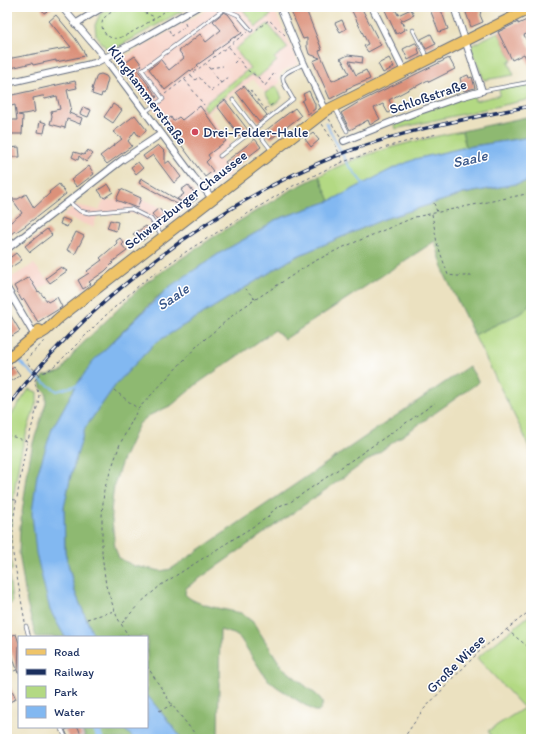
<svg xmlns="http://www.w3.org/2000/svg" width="538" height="746" font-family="Itim,sans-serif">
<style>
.built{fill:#f7d1c6}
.industrial{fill:#d2bfbf}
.green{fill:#b3d983;stroke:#678470}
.forest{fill:#8eb971;stroke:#547468}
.water{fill:#82b8f1;stroke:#4e74a8}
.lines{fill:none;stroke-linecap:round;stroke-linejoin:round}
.stream{stroke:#82b8f1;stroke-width:2}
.canal{stroke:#82b8f1;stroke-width:7}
.building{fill:#db917a}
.service-casing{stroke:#646d80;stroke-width:4.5}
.minor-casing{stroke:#646d80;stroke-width:8}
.primary-casing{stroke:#646d80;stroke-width:12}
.path{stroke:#646d80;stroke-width:1;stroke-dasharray:3 3;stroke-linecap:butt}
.service{stroke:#fff;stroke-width:3}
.minor{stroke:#fff;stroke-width:6}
.primary{stroke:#efc469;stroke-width:10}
.rail-casing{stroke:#1b2f5e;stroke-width:3.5}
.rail{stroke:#fff;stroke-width:2;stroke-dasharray:6;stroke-linecap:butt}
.poi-dot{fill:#d1495b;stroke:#fff;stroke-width:1.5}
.labels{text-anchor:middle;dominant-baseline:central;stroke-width:3;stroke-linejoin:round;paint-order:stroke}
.street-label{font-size:14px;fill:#1b2f5e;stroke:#fff}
.poi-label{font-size:14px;fill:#1b2f5e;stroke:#fff;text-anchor:start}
.water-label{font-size:15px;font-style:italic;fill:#3a588a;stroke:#fff}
</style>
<rect width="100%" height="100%" fill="#fff"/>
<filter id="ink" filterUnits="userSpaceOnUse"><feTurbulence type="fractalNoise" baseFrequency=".025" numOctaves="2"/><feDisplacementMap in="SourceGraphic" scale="8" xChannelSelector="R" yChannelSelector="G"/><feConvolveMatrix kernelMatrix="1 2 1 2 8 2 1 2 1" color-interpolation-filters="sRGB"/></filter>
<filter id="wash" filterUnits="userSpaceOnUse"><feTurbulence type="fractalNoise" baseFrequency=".012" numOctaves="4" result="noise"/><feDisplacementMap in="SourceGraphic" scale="16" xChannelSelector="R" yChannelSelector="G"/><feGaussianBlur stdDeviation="0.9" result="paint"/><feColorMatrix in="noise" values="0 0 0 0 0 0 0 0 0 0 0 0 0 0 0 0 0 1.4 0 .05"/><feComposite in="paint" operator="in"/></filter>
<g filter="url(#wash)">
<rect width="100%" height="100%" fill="#ebe1c0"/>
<g class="built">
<polygon points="212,7 273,7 299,64 284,70 281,73 279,79 280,83 265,93 253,79 208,113 231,144 217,156 231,174 213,187 118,63 119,60"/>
<polygon points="121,189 178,215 157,232 148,221 135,214 115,212 112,215 98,214 93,227 62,216 76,205 99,210 104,200 116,200"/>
<polygon points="34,264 49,283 22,301 10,278"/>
</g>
<polygon class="industrial" points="63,727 81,727 86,739 68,739"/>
<g class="green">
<polygon points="112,7 189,7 109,52 96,35 95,25 100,14"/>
<polygon points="241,7 265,7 271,15 256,27"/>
<polygon points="268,24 288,48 274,58 277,61 257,78 252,74 206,111 202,106 250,68 235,49"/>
<polygon points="498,32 512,60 508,62 514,75 484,80 471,49 472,45"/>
<polygon points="531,83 531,99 395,129 394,125 409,116 474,95 475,101 500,95 499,89"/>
<polygon points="276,86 282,98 273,105 265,93"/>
<path d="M462,131l4,16 -51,12 -27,12 -58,30 -11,-25c44,-24 94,-35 143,-45z"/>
<polygon points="531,302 531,453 524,435 474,335 523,312"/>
<path d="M29,389l8,3v8c-6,20 -14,41 -18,62 -6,34 -11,74 -7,108l-5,2v-151z"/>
<polygon points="9,575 12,603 7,605 7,576"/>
<polygon points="531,614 531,739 493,739 488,731 524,708 477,658"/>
</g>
<g class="forest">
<polygon points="531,116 531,137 466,147 462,131"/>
<polygon points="319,176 330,201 275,220 261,230 220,253 193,271 156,298 93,361 76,386 52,429 50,610 65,637 36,637 27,604 19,552 20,527 29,463 33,443 46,403 46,393 41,388 40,382 43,376 61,372 76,350 145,283 218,234 289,191"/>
<path d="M531,181v121l-8,10 -49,23 -29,-60 -10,-34 -150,98 -10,-9 -78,54 -25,21 -24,11 -9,8 -17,37 -8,24 -3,26 4,37 4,10 15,8 27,5 10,-2 298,-203 10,16 -293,206 -1,6c8,11 43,16 56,19l12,9 29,45 36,29c5,5 6,9 1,15h-5l-37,-24 -11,-9 -26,-40 -6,-4 -14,-4 -2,109h-36l-35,-44v-58h-53l-19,-45 -10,-40 -1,-45 7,-32 14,-47 32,-45 38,-40 140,-86 89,-38 79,-25z"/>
<polygon points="81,727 123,727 134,739 86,739"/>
</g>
<g class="water">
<polygon points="531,137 531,181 463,194 384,219 295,257 155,343 117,383 85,428 71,475 64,507 65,552 75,592 94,637 65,637 50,610 36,553 32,513 37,475 52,429 76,386 93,361 169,287 220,253 261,230 275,220 330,201 388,171 415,159 467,147"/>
<path d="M147,695c12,15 24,29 35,44h-48l-11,-12h24z"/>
</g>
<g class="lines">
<g class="stream">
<polyline points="326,123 347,163 364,185"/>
<polyline points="15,357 36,377 57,391 78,385"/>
</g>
<polyline class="canal" points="96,727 100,739"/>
</g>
<g id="blocks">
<g class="building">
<polygon points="41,7 54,7 44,13"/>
<polygon points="289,7 305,7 322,50 319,51 332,81 349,73 342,60 340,59 348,55 363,57 362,63 349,61 356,75 366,70 370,79 346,89 347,90 330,99 313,61 320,58 309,54 307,47 307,38 303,39"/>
<polygon points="350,7 361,7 381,45 368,52 364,46 368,44"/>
<polygon points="386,7 394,7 398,15 411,9 414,15 401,21 405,30 396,34 384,8"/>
<polygon points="429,7 440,7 448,29 439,32"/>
<polygon points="464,7 474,7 481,11 480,15 483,22 471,27"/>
<polygon points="224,12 228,14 242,33 234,38 234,37 213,52 214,53 197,65 198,66 191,71 190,70 165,90 149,69 161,60 169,70 184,58 179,51 200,34 206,42 221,30 213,21"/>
<polygon points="56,15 75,38 84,52 85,56 56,62 56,60 33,65 32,63 7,69 7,59 71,47 49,21"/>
<polygon points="531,18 531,32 524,35 531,49 531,69 524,54 512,60 498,32 518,22 518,24"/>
<polygon points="342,20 346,29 340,32 335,23"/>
<polygon points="431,34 436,44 426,49 421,39"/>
<polygon points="415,43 416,43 419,49 418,49 420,54 408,60 403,49"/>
<polygon points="135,56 142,65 137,69 157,97 149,103 121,66"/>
<polygon points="389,58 394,67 383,73 378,64"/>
<polygon points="449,58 455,69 429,82 428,80 415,87 415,86 389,100 394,110 388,113 383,104 374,108 380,119 370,125 368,120 350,130 341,113 359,102"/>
<polygon points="101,74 106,76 108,79 104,94 102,93 101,97 92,94 93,89 92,89 97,75"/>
<polygon points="468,75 469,78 472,77 475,88 464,91 461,86 461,82 460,78"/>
<polygon points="75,81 77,88 67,90 71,107 69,113 82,118 80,124 67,119 65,128 50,124 52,116 51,111 60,109 57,96 45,99 44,96 42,96 33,98 35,112 18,115 23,116 22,134 7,134 8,120 17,120 15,105 11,106 8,96"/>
<polygon points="244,86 267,115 259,122 236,92"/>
<polygon points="309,91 315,104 315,109 308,114 302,101 305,99 303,94"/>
<polygon points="225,100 248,130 240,136 217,106"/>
<polygon points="113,104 122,110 113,123 104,117"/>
<polygon points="200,106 226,141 208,155 210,158 206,162 213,171 205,177 164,122 171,117 173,121 179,117 182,120"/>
<polygon points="83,107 91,110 88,117 80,114"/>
<polygon points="295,108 301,116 271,139 265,131"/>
<polygon points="135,115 146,129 146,131 139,137 135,131 128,141 132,146 107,164 100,156 122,139 113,132"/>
<polygon points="40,121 46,123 44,133 38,132"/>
<polygon points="313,133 319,140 311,147 305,139"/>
<polygon points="255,139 261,147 231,170 225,162"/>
<polygon points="158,145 165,152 165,164 169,161 181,177 174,183 153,155 146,160 143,156"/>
<polygon points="19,147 20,157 10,157 10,148"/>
<polygon points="88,150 93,154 86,162 79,156 78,160 72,157 74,152 84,155"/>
<polygon points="138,162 143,168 136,174 131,167"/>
<polygon points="89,166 94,174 77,187 71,180"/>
<polygon points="141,178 181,202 179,205 139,183"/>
<polygon points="59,184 66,194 25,226 16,232 15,231 7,237 7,225 22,213 12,199 18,199 26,194 34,208 50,193 49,192"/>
<polygon points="108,184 113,192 104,198 98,190"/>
<polygon points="188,185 197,196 197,199 188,205 177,199 184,194 181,190"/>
<polygon points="121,189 141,198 137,208 116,200"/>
<polygon points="159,208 164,215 157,220 152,214"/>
<polygon points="62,218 70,221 67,227 60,224"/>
<polygon points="110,220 118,222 116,231 107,228"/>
<polygon points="146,226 152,233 142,241 139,237 137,239 133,234"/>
<polygon points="47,229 52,235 30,252 25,246"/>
<polygon points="76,232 84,236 75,254 67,250"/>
<polygon points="120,238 124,243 122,245 127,251 112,262 113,263 105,271 89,282 91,284 83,289 78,280 89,273 87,271 102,260 100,258 115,245 117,243 116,241"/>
<polygon points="16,253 22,260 10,268 7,263 7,260"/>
<polygon points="61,267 67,271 50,283 46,278"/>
<polygon points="29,277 38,292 39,291 48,302 57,297 62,307 38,322 24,299 22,301 14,286"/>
<polygon points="7,309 20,331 12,336 7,327"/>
<polygon points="14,367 20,375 12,381 7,375 7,372"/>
<polygon points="16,634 19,643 18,673 7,639 7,637"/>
<polygon points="7,679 16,699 7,703"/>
<polygon points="73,727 78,727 81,735 69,739 65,730"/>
</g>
</g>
</g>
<g filter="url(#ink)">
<use href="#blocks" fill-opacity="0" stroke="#646d80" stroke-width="1"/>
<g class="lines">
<g class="service-casing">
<g id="service">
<polyline points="413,30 428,59"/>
<polyline points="482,91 531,82"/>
<polyline points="233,100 272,151"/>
<polyline points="335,108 347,131"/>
<polyline points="145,112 163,99 142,70 224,9 238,15 251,30"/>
<path d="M220,156l73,-57c-15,-25 -15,-23 11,-35"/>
<polyline points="69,202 80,211 89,213 131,209 151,219 162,236"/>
<polyline points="26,626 29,637"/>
<polyline points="61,727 66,739"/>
</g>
</g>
<g class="minor-casing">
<g id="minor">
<polyline points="62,7 105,58 193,176 212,198"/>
<polyline points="280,7 304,64 323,105 327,110"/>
<polyline points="372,7 404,71"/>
<polyline points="75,24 103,7"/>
<polyline points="7,83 95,63 134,43 197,7"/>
<polyline points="344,141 414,113 460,97 482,91 454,7"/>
<polyline points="7,249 122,160 161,134"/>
<polyline points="7,288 35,336"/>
<polyline points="7,674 8,674"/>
</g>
</g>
<g class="primary-casing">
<g id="primary">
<path d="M35,336c12,-3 16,-12 25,-19l267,-207 204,-102"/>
<polyline points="7,359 35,336 39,330"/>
</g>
</g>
<g class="path">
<polyline points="111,7 114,11"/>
<path d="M122,7c-5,3 -12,5 -16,9 -10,9 0,25 12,22 12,-2 42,-24 54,-31"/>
<polyline points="395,7 407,30"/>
<polyline points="121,8 138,10 155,17"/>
<polyline points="169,30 172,36 186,26 184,21"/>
<polyline points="256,30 269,20 285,35"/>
<polyline points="229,47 247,70 258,77 265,86 275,72"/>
<polyline points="234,63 238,59"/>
<polyline points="210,68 223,66"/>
<polyline points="191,75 195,80 199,77 211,91 221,83 206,64"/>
<polyline points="185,80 204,105"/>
<polyline points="221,83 229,77"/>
<polyline points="250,90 268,113"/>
<polyline points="165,94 247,32"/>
<polyline points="265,109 273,104"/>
<polyline points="329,119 340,137"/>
<polyline points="322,124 335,144 343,162"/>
<polyline points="434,203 437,212"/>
<polyline points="432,214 437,243 448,275 456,276 472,276"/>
<polyline points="245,288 255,299"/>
<polyline points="39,374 29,365 27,361 28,357 45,341"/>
<polyline points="114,390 137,408"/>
<polyline points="7,435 27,441"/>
<polyline points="7,499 16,500"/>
<polyline points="7,521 11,522"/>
<polyline points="7,525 13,521"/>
<polyline points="87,619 114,611"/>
<polyline points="25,622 13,554 13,521 25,451 38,404 39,395 35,384 35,380 40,374 49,370 60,361 105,316 144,281 190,249 291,187 325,170 343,162 393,145 437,134"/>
<path d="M122,623l17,-19 22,-19 107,-68c6,-9 11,-12 21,-14l146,-100"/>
<polyline points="507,630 531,649"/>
<polyline points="129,637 117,617 106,586 102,554 102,516 104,490 120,444 138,409 198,345 239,310 313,262 339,249 415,217 531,193"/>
<polyline points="147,666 172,705 199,739"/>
<polyline points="14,671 19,669"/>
<polyline points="159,711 172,705"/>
<polyline points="403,739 423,710 466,665 482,649 531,610"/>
</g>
<use href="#service" class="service"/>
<use href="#minor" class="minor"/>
<use href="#primary" class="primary"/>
<g class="rail-casing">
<path id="rail" d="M7,408c40,-56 88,-101 142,-143 61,-47 126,-86 197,-113 60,-22 123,-34 185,-46"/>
</g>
<use href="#rail" class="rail"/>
</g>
</g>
<circle class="poi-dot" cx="195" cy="132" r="4"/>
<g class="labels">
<g class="street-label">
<text transform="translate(147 95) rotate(53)">Klinghammerstraße</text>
<text transform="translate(428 97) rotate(-19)">Schloßstraße</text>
<text transform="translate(186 200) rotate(-38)">Schwarzburger Chaussee</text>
<text transform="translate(456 664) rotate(-45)">Große Wiese</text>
</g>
<g class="poi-label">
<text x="203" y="132">Drei-Felder-Halle</text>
</g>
<g class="water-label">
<text transform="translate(470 159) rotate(-13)">Saale</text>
<text transform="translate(173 297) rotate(-34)">Saale</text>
</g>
</g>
<rect width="538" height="746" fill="none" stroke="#fff" stroke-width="24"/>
<rect x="18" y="636" width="130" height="92" fill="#ffffff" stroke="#a4acbf"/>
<rect x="26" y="649" width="20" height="6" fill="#efc469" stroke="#a4acbf"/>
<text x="54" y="656" font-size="12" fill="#1b2f5e">Road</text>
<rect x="26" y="669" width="20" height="6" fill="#1b2f5e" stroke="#a4acbf"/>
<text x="54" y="676" font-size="12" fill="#1b2f5e">Railway</text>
<rect x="26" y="686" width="20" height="12" fill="#b3d983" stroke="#a4acbf"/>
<text x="54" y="696" font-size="12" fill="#1b2f5e">Park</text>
<rect x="26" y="706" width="20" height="12" fill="#82b8f1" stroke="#a4acbf"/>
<text x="54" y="716" font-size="12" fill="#1b2f5e">Water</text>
</svg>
